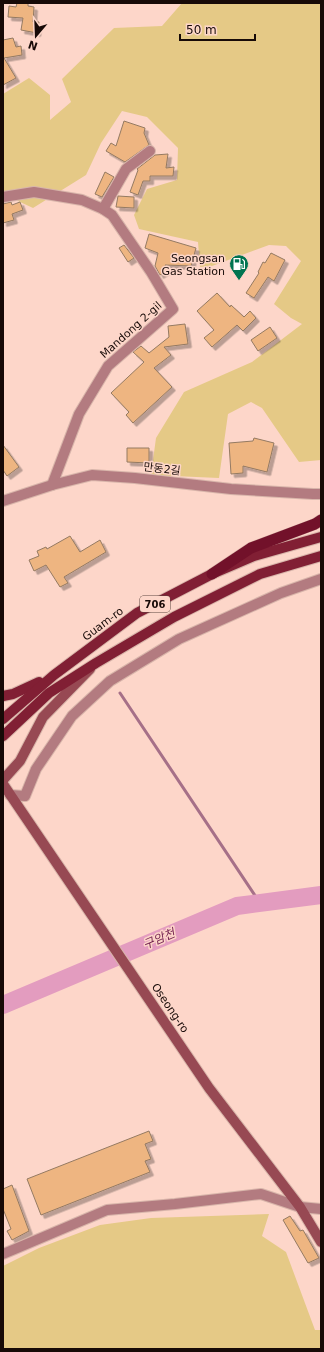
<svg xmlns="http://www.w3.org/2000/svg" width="324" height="1352" font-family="'DejaVu Sans','Noto Sans KR',sans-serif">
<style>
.green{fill:#e5c986}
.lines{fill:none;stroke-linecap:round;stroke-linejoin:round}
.stream{stroke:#a67088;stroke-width:3}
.river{stroke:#e39cbf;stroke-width:18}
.building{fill:#eeb581;stroke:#947a62;filter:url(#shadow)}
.minor-casing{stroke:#d8b5aa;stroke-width:12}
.secondary-casing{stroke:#d8b5aa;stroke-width:12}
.primary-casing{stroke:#d8b5aa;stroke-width:12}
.trunk-casing{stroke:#d8b5aa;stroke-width:12}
.minor{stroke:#b37b80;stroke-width:10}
.secondary{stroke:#974953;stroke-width:10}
.primary{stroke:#811f34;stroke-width:10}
.trunk{stroke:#72112a;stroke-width:11}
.labels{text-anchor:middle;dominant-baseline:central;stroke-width:3;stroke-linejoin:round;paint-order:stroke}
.shield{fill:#fdd6c9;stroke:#5c4741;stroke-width:1}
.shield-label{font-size:10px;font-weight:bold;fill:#170a07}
.poi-label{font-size:11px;fill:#170a07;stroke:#fdd6c9;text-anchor:end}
.street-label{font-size:11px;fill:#170a07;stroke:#fdd6c9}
.water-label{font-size:12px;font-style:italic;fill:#711f4f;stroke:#fdd6c9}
</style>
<defs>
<filter id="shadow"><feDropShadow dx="3.5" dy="3.5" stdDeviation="0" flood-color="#0004"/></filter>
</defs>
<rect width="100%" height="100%" fill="#fdd6c9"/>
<g class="green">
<polygon points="182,3 321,3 321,460 299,462 262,408 251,402 228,414 219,478 151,475 156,438 184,392 252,362 302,324 291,318 274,304 301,261 286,246 269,245 212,266 200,267 198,242 139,229 134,215 147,189 177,180 178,148 147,117 122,111 101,143 86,175 33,208 3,194 3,94 29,78 50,95 50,120 71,102 62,79 114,28 162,26"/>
<polygon points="269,1214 262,1236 286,1252 315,1330 321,1330 321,1349 3,1349 3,1266 39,1248 100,1225 151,1218"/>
</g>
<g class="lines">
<polyline class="stream" points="120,693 260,903"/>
<polyline class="river" points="3,1005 237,906 321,895"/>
</g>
<g class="building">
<polygon points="17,3 28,3 28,6 34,7 33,22 39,22 37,33 21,30 23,18 8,17 9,6 16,7"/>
<polygon points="13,38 16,47 21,46 22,55 4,58 16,78 3,85 3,40"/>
<polygon points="124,121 145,128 144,133 149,145 125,162 106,151 111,143 116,146"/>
<polygon points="168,154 166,168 174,167 173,176 150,176 150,181 143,181 138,195 130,192 138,170 137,169 155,155"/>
<polygon points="105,172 114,177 102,197 95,194"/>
<polygon points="118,196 134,197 134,208 116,207"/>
<polygon points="11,202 12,205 20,202 23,210 12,214 14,220 3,223 3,204"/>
<polygon points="149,234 196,248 191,266 165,265 168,270 160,275 155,266 158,253 145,248"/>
<polygon points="124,245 134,258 128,262 119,248"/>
<polygon points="271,253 285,260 274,281 268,277 254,298 246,293 259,273 258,272 263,262 265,263"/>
<polygon points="217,293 230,307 231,305 244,317 250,311 256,318 243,331 237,325 212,347 204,338 214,330 197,311"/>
<polygon points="185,324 188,344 164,347 171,355 154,368 172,387 133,423 126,415 129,412 111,393 144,362 133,352 141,346 149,353 169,337 168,326"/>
<polygon points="270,327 277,338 258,351 251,340"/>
<polygon points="254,438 274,443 267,472 243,466 243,473 231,474 229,443 253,441"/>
<polygon points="3,445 19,467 7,476 3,470"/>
<polygon points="127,448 149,448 149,463 127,462"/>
<polygon points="70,536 80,552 100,540 106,552 64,577 68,583 60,587 46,565 34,571 29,560 39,556 37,551 46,547 47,549"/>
<polygon points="149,1131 153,1141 145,1144 151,1159 145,1161 150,1172 41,1215 27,1179"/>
<polygon points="12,1185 29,1231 12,1240 7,1231 11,1229 3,1209 3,1189"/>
<polygon points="290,1216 300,1231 303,1230 319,1258 308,1263 283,1220"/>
</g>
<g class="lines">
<g class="minor-casing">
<g id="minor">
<polyline points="3,197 34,192 82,200 103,209 112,215 151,272 173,309 108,366 79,414 52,485"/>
<polyline points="103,209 126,169 150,151"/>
<polyline points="3,501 52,485 92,475 135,478 231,489 313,494 321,494"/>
<polyline points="10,795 25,796 36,769 72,716 110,681 179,639 281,593 321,579"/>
<polyline points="3,1254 15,1249 107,1210 175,1204 261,1194 300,1207 321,1209"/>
</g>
</g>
<g class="secondary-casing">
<g id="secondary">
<polyline points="3,780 20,761 43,717 90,669"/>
<polyline points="3,784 209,1088 300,1207 321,1242"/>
</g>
</g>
<g class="primary-casing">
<g id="primary">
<polyline points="3,696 13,694 39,682"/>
<polyline points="3,719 54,675 137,613 212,574 254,556 321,537"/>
<polyline points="3,736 49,693 96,663 174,617 260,574 321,556"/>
</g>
</g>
<g class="trunk-casing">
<polyline id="trunk" points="212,574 251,548 315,524 321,520"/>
</g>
<use href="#minor" class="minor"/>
<use href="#secondary" class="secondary"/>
<use href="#primary" class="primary"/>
<use href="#trunk" class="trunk"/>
</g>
<defs>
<g id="fuel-pin" transform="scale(1)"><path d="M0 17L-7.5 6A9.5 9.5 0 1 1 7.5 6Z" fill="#007450" stroke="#fdd6c9"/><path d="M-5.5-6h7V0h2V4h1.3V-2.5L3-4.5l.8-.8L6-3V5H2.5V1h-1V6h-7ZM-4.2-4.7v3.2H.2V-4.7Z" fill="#fff"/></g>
</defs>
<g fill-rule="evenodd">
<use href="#fuel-pin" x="239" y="264"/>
</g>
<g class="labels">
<rect class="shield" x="140" y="596" width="30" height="16" rx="3"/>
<g class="shield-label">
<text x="155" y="604">706</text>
</g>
<g class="poi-label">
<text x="225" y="258">Seongsan<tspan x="225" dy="13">Gas Station</tspan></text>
</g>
<g class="street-label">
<text transform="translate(131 330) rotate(-42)">Mandong 2-gil</text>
<text transform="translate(162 469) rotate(7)">만동2길</text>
<text transform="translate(103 624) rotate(-37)">Guam-ro</text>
<text transform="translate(170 1008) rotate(56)">Oseong-ro</text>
</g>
<g class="water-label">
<text transform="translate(159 939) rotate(-23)">구암천</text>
</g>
</g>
<rect width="324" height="1352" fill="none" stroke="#170a07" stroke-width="8"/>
<g transform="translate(36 36) rotate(199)" stroke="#fdd6c9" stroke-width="3" paint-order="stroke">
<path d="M0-3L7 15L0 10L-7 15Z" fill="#170a07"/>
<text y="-6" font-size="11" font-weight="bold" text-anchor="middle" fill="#170a07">N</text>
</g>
<path d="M180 34v6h75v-6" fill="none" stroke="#170a07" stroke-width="2"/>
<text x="186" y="34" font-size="12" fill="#170a07" stroke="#fdd6c9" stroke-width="3" paint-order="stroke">50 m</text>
</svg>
